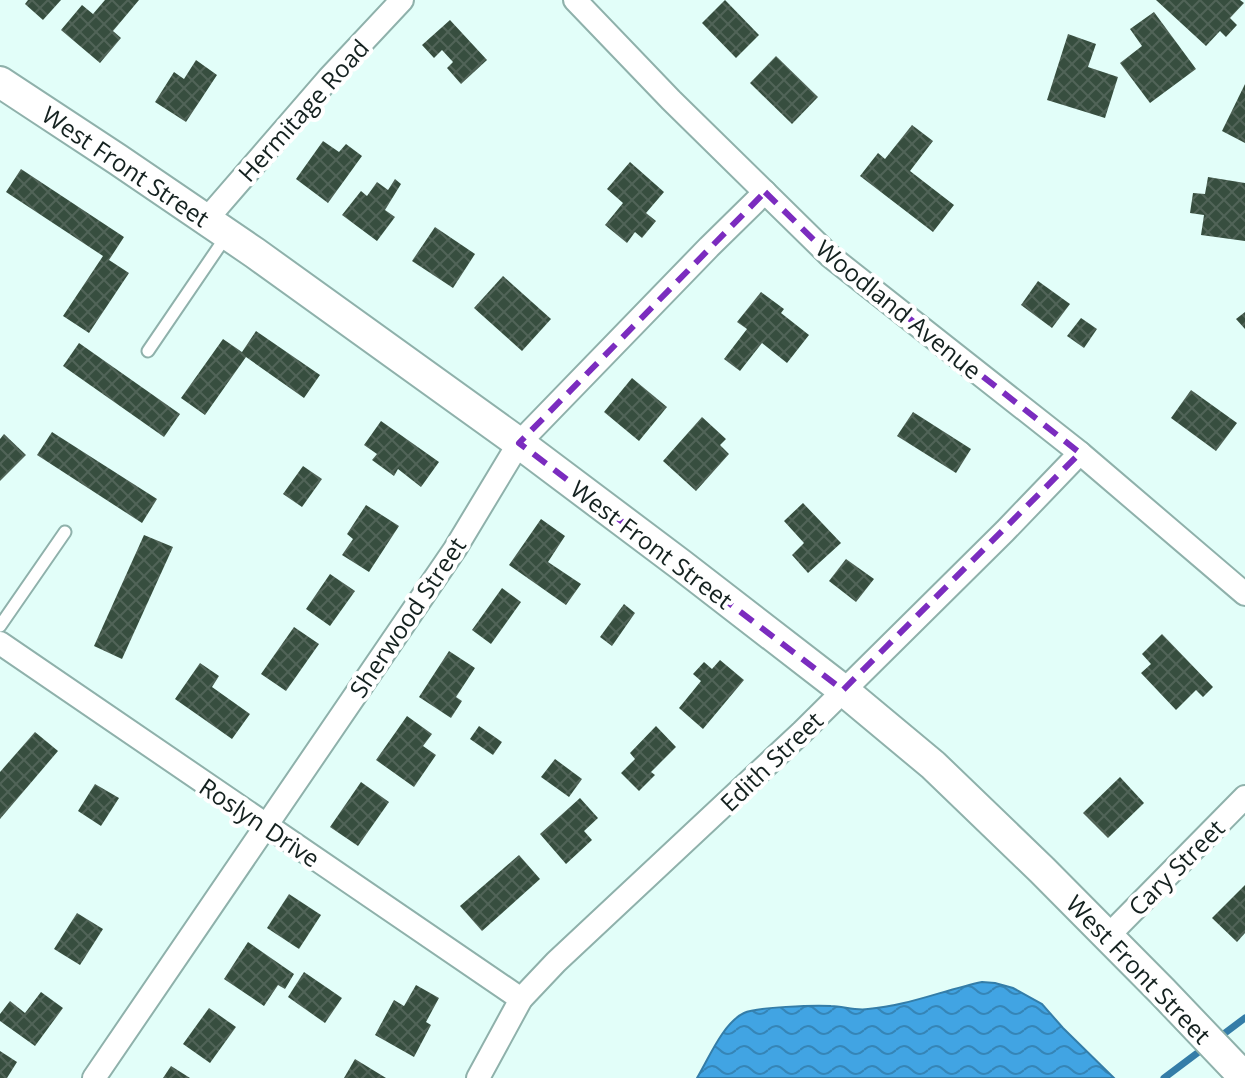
<svg xmlns="http://www.w3.org/2000/svg" width="1245" height="1078" font-family="'Open Sans',sans-serif">
<style>
.water{fill:url(#water-waves);stroke:#347da8;stroke-width:2}
.lines{fill:none;stroke-linecap:round;stroke-linejoin:round}
.stream{stroke:#347da8;stroke-width:7}
.building{fill:url(#building-cross-hatch)}
.lane-casing{stroke:#8fb1ab;stroke-width:15}
.street-casing{stroke:#8fb1ab;stroke-width:26}
.secondary-casing{stroke:#8fb1ab;stroke-width:34}
.lane{stroke:#fff;stroke-width:11}
.street{stroke:#fff;stroke-width:22}
.secondary{stroke:#fff;stroke-width:30}
.marked{fill:none;stroke:#7b2cbf;stroke-width:6;stroke-dasharray:16 10;stroke-linejoin:round}
.labels{text-anchor:middle;dominant-baseline:central;stroke-width:8;stroke-linejoin:round;paint-order:stroke}
.street-label{font-size:24px;fill:#14211f;stroke:#fff}
</style>
<defs>
<pattern id="water-waves" width="16" height="10" patternUnits="userSpaceOnUse" patternTransform="scale(2)"><rect width="16" height="10" fill="#41a4e3"/><path d="M0 5q4-4 8 0t8 0" fill="none" stroke="#3585b7"/></pattern>
<pattern id="building-cross-hatch" width="8" height="8" patternUnits="userSpaceOnUse" patternTransform="scale(2)"><rect width="8" height="8" fill="#374e3f"/><path d="M0 0l8 8M0 8l8-8" fill="none" stroke="#516458"/></pattern>
</defs>
<rect width="100%" height="100%" fill="#e2fef9"/>
<path class="water" d="M982,982l13,1 18,5 29,16 21,24 51,50h-417c12,-20 26,-55 47,-65 12,-6 71,-8 87,-7 12,0 24,5 37,3 39,-3 76,-19 114,-27z"/>
<g class="lines">
<g class="stream">
<polyline points="1217,1039 1245,1018"/>
<polyline points="1164,1078 1204,1048"/>
</g>
</g>
<g class="building">
<polygon points="28,0 61,0 43,20 25,4"/>
<polygon points="105,0 139,0 113,31 121,38 100,63 61,30 82,5 93,14"/>
<polygon points="725,0 759,35 736,58 702,23"/>
<polygon points="1156,0 1240,0 1244,3 1230,18 1237,25 1226,37 1220,31 1206,46"/>
<polygon points="1154,12 1196,69 1150,103 1120,63 1142,46 1130,29"/>
<polygon points="450,20 487,60 461,84 447,68 453,62 442,50 434,58 422,45"/>
<polygon points="1068,34 1096,44 1088,67 1118,77 1105,118 1047,100"/>
<polygon points="776,56 818,97 792,124 750,83"/>
<polygon points="196,60 217,75 186,122 155,102 174,72 184,79"/>
<polygon points="1245,84 1245,143 1222,131"/>
<polygon points="912,125 933,141 910,171 954,205 933,232 860,176 878,153 885,159"/>
<polygon points="323,141 339,152 346,144 362,156 328,203 296,179"/>
<polygon points="630,162 664,192 646,213 656,221 642,238 635,232 627,243 605,225 623,203 607,189"/>
<polygon points="21,169 124,237 109,260 129,273 89,333 63,316 103,256 6,192"/>
<polygon points="1208,177 1245,183 1245,241 1201,235 1204,215 1190,213 1193,193 1205,194"/>
<polygon points="395,179 401,184 385,210 395,217 377,241 342,215 361,191 367,196 377,182 388,190"/>
<polygon points="435,227 475,254 453,288 412,261"/>
<polygon points="503,276 551,319 522,351 474,308"/>
<polygon points="1038,281 1070,304 1052,328 1021,305"/>
<polygon points="761,292 784,309 781,313 809,335 787,363 762,343 740,371 724,359 747,329 737,322"/>
<polygon points="1245,312 1245,329 1236,319"/>
<polygon points="1081,318 1097,329 1084,348 1067,336"/>
<polygon points="256,331 320,375 304,398 246,357 205,415 181,398 223,339 242,352"/>
<polygon points="79,343 180,414 164,437 63,366"/>
<polygon points="632,378 667,407 639,441 604,412"/>
<polygon points="1191,390 1237,423 1216,451 1171,418"/>
<polygon points="913,412 971,449 956,473 897,436"/>
<polygon points="702,417 726,439 720,445 729,454 696,491 663,461"/>
<polygon points="381,421 439,462 421,487 398,469 394,476 372,460 377,454 364,445"/>
<polygon points="52,432 157,499 142,523 37,455"/>
<polygon points="4,434 26,455 0,481 0,439"/>
<polygon points="303,466 322,479 302,507 283,494"/>
<polygon points="803,503 841,543 808,573 792,555 804,543 784,521"/>
<polygon points="366,505 399,526 369,572 342,555 353,539 347,534"/>
<polygon points="541,519 565,536 548,562 581,584 566,605 509,565"/>
<polygon points="144,535 173,547 122,659 94,646"/>
<polygon points="846,559 874,579 856,602 829,581"/>
<polygon points="330,574 355,591 330,626 306,609"/>
<polygon points="502,588 521,602 491,644 472,630"/>
<polygon points="624,604 635,613 612,646 600,637"/>
<polygon points="294,627 319,644 286,691 261,674"/>
<polygon points="1162,634 1213,687 1203,697 1196,690 1176,710 1141,673 1151,664 1142,654"/>
<polygon points="449,651 475,668 456,697 462,701 451,718 419,697"/>
<polygon points="720,660 744,680 703,729 679,708 701,681 693,674 704,662 712,669"/>
<polygon points="200,663 219,676 212,687 250,714 232,739 175,699"/>
<polygon points="407,716 432,734 423,746 436,755 414,787 376,760"/>
<polygon points="479,726 502,742 493,755 470,739"/>
<polygon points="656,726 676,747 651,772 655,775 639,791 621,773 635,759 630,753"/>
<polygon points="35,732 58,751 0,819 0,772"/>
<polygon points="555,759 582,779 569,797 541,777"/>
<polygon points="1120,777 1144,803 1108,838 1083,813"/>
<polygon points="361,782 389,802 358,846 330,827"/>
<polygon points="95,784 119,798 101,826 78,811"/>
<polygon points="580,798 598,818 584,831 592,840 566,864 540,834"/>
<polygon points="519,855 540,879 482,931 460,906"/>
<polygon points="1245,885 1245,933 1237,942 1212,918"/>
<polygon points="289,894 321,915 299,949 267,928"/>
<polygon points="77,913 103,929 80,965 54,949"/>
<polygon points="248,942 294,974 285,989 278,985 264,1006 224,979"/>
<polygon points="304,972 342,998 325,1023 288,997"/>
<polygon points="416,985 439,998 426,1022 431,1025 414,1057 375,1035 394,1000 404,1006"/>
<polygon points="41,992 63,1008 35,1046 0,1021 0,1014 10,1001 25,1013"/>
<polygon points="209,1008 236,1027 210,1063 183,1044"/>
<polygon points="0,1051 17,1062 7,1078 0,1078"/>
<polygon points="355,1059 386,1078 344,1078"/>
<polygon points="171,1066 190,1078 163,1078"/>
</g>
<g class="lines">
<g class="lane-casing">
<g id="lane">
<polyline points="148,351 227,235"/>
<polyline points="0,626 65,532"/>
</g>
</g>
<g class="street-casing">
<g id="street">
<polyline points="575,0 671,100 830,256 1080,453 1245,594"/>
<polyline points="206,220 329,78 402,0"/>
<polyline points="0,643 521,999"/>
<polyline points="1107,937 1245,797"/>
<polyline points="94,1078 455,549 519,443 709,247 765,192"/>
<polyline points="478,1078 521,999 556,962 802,732 1005,531 1080,453"/>
</g>
</g>
<g class="secondary-casing">
<polyline id="secondary" points="0,82 117,159 255,253 519,443 680,564 843,690 933,765 1042,870 1162,991 1245,1078"/>
</g>
<use href="#lane" class="lane"/>
<use href="#street" class="street"/>
<use href="#secondary" class="secondary"/>
</g>
<path class="marked" d="M765,192l65,64 250,197 -237,237 -324,-247z"/>
<g class="labels">
<g class="street-label">
<text transform="translate(303 110) rotate(-48)">Hermitage Road</text>
<text transform="translate(126 166) rotate(34)">West Front Street</text>
<text transform="translate(899 309) rotate(39)">Woodland Avenue</text>
<text transform="translate(652 544) rotate(37)">West Front Street</text>
<text transform="translate(407 617) rotate(-56)">Sherwood Street</text>
<text transform="translate(771 761) rotate(-44)">Edith Street</text>
<text transform="translate(260 822) rotate(34)">Roslyn Drive</text>
<text transform="translate(1176 867) rotate(-45)">Cary Street</text>
<text transform="translate(1139 969) rotate(46)">West Front Street</text>
</g>
</g>
</svg>
